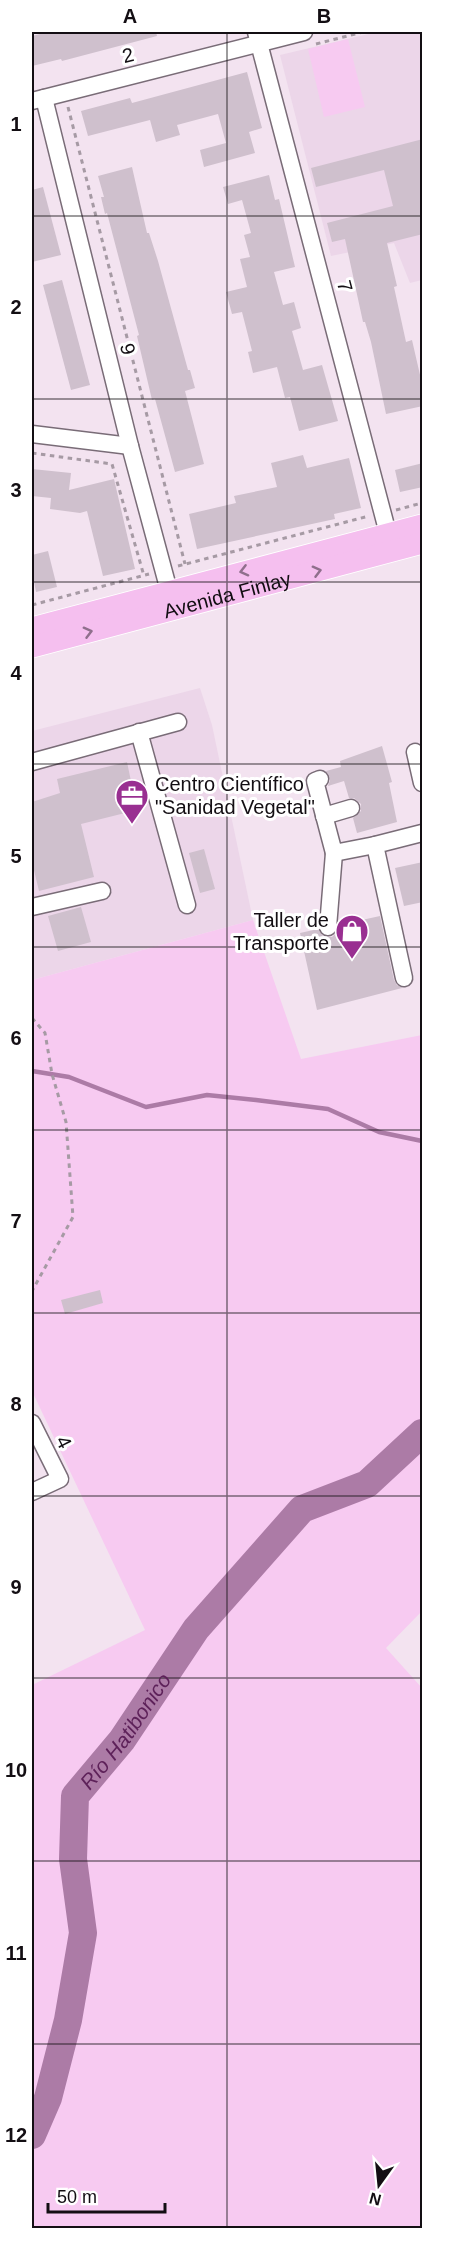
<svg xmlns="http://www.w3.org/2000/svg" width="454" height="2260" font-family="Helvetica,sans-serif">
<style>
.built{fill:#ecd6e9}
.green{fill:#f7caf1}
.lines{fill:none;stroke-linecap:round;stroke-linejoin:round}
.stream{stroke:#ac7ba6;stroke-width:4.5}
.river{stroke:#ac7ba6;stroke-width:28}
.building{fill:#cfc0cd}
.minor-casing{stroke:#796c77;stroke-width:19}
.major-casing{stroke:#fff;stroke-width:23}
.path{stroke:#a69aa4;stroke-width:3;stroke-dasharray:4.5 4.5;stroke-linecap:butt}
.minor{stroke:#fff;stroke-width:16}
.major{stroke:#f5bfef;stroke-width:21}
.oneway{stroke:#8f6f8c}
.grid{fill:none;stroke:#130e13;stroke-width:1.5;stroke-opacity:0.55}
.labels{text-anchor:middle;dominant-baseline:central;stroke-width:6;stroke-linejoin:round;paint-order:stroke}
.street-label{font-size:20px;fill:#130e13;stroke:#fff}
.poi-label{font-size:20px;fill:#130e13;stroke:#fff;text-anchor:start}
.water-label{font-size:21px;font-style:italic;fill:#5e225a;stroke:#fff}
.neatline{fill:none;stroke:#130e13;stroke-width:2}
.grid-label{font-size:20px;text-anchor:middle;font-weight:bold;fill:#130e13}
</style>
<rect width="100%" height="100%" fill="#f3e3f0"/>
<g class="built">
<polygon points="377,32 422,32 422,280 410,283 394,243 331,256 280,55"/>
<polygon points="200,688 212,725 253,920 32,980 32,731"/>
</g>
<g class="green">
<polygon points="348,39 365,107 324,117 308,49"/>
<polygon points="253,920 301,1059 422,1035 422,1611 386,1648 422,1688 422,2228 32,2228 32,1685 145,1630 32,1391 32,980"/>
</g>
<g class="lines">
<polyline class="stream" points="32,1071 69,1077 146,1107 207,1095 256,1100 328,1109 379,1132 422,1141"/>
<path class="river" id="s1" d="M32,2135l16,-37 20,-78 15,-87 -10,-74 2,-63 47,-56 74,-111 106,-120 65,-25 55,-51"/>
</g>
<g class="building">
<polygon points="48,32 156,32 157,36 62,61 61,59 32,66 32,36"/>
<polygon points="247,72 262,128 249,132 255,153 204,167 200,150 226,143 218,114 177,125 180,135 156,142 150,120 88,136 81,111 130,98 132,103"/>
<polygon points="423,139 423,234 387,243 397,286 394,287 406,342 412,340 423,388 423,406 386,414 371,342 365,322 363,322 345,239 332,242 327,223 393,206 384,170 316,187 311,168"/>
<polygon points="132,167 147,233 149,233 158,261 188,370 190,370 195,388 185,391 204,464 175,472 155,399 152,400 137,336 139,335 107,213 105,214 101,197 104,197 98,176"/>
<polygon points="269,175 275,200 279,199 295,267 274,272 283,305 294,302 301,328 292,331 303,370 322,365 338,421 299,431 290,397 285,398 277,367 253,373 248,352 252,351 242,312 232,314 226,292 247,287 240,259 250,257 244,235 251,233 242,200 228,204 223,187"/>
<polygon points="43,187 61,255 32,262 32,190"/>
<polygon points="62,280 90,385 71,390 43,285"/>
<polygon points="303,455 307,468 349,458 361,508 334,514 335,519 197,549 189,514 236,503 234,496 277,487 271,463"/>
<polygon points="423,463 423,487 400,492 395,470"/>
<polygon points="32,469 71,473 69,490 114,479 135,569 103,576 87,511 80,513 50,509 51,498 32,496"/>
<polygon points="48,551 57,587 36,592 32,571 32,555"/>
<polygon points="382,746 392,782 389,783 397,822 357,833 353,818 361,811 361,804 354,798 349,798 344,781 328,786 330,780 326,771 341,767 340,761"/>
<polygon points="127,762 137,810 81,824 94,877 39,891 32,862 32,802 60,793 57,779"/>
<polygon points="204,849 215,889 200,893 189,853"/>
<polygon points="423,862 423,902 404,906 395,868"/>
<polygon points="81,907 91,942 58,951 48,916"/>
<polygon points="380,916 394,980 397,985 402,988 317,1010 300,933 318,929 323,936 332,937 337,932 339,925"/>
<polygon points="100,1290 103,1303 65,1314 61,1300"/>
</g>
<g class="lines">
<g class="minor-casing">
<g id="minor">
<polyline points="256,32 391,545"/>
<polyline points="44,98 130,446 172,602"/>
<polyline points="32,101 304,32"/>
<polyline points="32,434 130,446"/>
<polyline points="139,732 187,905"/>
<polyline points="415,752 422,783"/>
<polyline points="32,762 178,722"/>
<polyline points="320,779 315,781 334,853 375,845"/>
<polyline points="324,816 351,808"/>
<polyline points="32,907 102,891"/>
<polyline points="328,927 334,853"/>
<polyline points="404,978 375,845 422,833"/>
<polyline points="32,1423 60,1479 32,1492"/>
</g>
</g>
<g class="major-casing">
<g id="major">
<polyline points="32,628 422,525"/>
<path id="s2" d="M32,647l390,-104"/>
</g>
</g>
<g class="path">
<polyline points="316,44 363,32"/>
<polyline points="68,107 185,564"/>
<polyline points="32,453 112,464 144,576"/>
<polyline points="396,510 422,503"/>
<polyline points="178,566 369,516"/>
<polyline points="32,605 149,574"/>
<polyline points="32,1018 45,1033 52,1074 66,1122 73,1217 32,1291"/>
</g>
<use href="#minor" class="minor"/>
<use href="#major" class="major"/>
</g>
<defs><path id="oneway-chevron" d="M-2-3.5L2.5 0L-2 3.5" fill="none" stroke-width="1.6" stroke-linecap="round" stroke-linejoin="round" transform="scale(1.5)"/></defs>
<g class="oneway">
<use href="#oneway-chevron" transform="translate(244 571) rotate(166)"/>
<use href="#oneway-chevron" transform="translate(317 571) rotate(-15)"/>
<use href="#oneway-chevron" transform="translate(88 632) rotate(-15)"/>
</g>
<path class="grid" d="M227,32v2196M32,216h390M32,399h390M32,582h390M32,764h390M32,947h390M32,1130h390M32,1313h390M32,1496h390M32,1678h390M32,1861h390M32,2044h390"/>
<defs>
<g id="office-pin" transform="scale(1.725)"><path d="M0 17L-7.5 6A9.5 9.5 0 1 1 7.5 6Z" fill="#992f91" stroke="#fff"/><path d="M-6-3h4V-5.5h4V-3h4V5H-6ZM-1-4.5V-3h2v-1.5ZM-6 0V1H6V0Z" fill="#fff"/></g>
<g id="shop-pin" transform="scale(1.725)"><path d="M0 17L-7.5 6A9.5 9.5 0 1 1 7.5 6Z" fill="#992f91" stroke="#fff"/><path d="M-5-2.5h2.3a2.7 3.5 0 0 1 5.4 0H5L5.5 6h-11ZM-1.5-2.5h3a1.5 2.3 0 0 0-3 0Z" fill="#fff"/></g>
</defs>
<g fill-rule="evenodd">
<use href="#office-pin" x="132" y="796"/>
<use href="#shop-pin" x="352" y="931"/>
</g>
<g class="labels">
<g class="street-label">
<text transform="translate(128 55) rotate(-14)">2</text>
<text transform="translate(345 286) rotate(75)">7</text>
<text transform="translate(128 349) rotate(76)">9</text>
<text stroke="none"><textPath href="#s2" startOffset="202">Avenida Finlay</textPath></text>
<text transform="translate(64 1442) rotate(63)">4</text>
</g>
<g class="poi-label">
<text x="155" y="784">Centro Científico<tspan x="155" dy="23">"Sanidad Vegetal"</tspan></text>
<text x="329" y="920" text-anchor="end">Taller de<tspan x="329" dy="23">Transporte</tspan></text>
</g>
<g class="water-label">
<text stroke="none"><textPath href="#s1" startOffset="429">Río Hatibonico</textPath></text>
</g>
</g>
<rect width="454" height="2260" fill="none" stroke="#ffffff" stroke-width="66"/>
<g transform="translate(379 2185) rotate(195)" stroke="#ffffff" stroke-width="4.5" paint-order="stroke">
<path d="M0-4.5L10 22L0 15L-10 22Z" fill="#130e13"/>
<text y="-9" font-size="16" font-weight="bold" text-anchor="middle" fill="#130e13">N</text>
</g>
<path d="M48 2203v9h117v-9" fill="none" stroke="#130e13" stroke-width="3"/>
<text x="57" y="2203" font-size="18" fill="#130e13" stroke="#ffffff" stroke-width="4.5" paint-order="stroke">50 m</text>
<rect x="33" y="33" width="388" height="2194" class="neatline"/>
<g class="grid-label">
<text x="130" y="23">A</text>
<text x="324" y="23">B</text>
<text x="16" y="131">1</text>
<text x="16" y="314">2</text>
<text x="16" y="497">3</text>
<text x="16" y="680">4</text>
<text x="16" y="863">5</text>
<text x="16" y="1045">6</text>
<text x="16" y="1228">7</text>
<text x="16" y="1411">8</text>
<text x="16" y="1594">9</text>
<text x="16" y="1777">10</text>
<text x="16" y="1960">11</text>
<text x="16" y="2142">12</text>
</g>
</svg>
